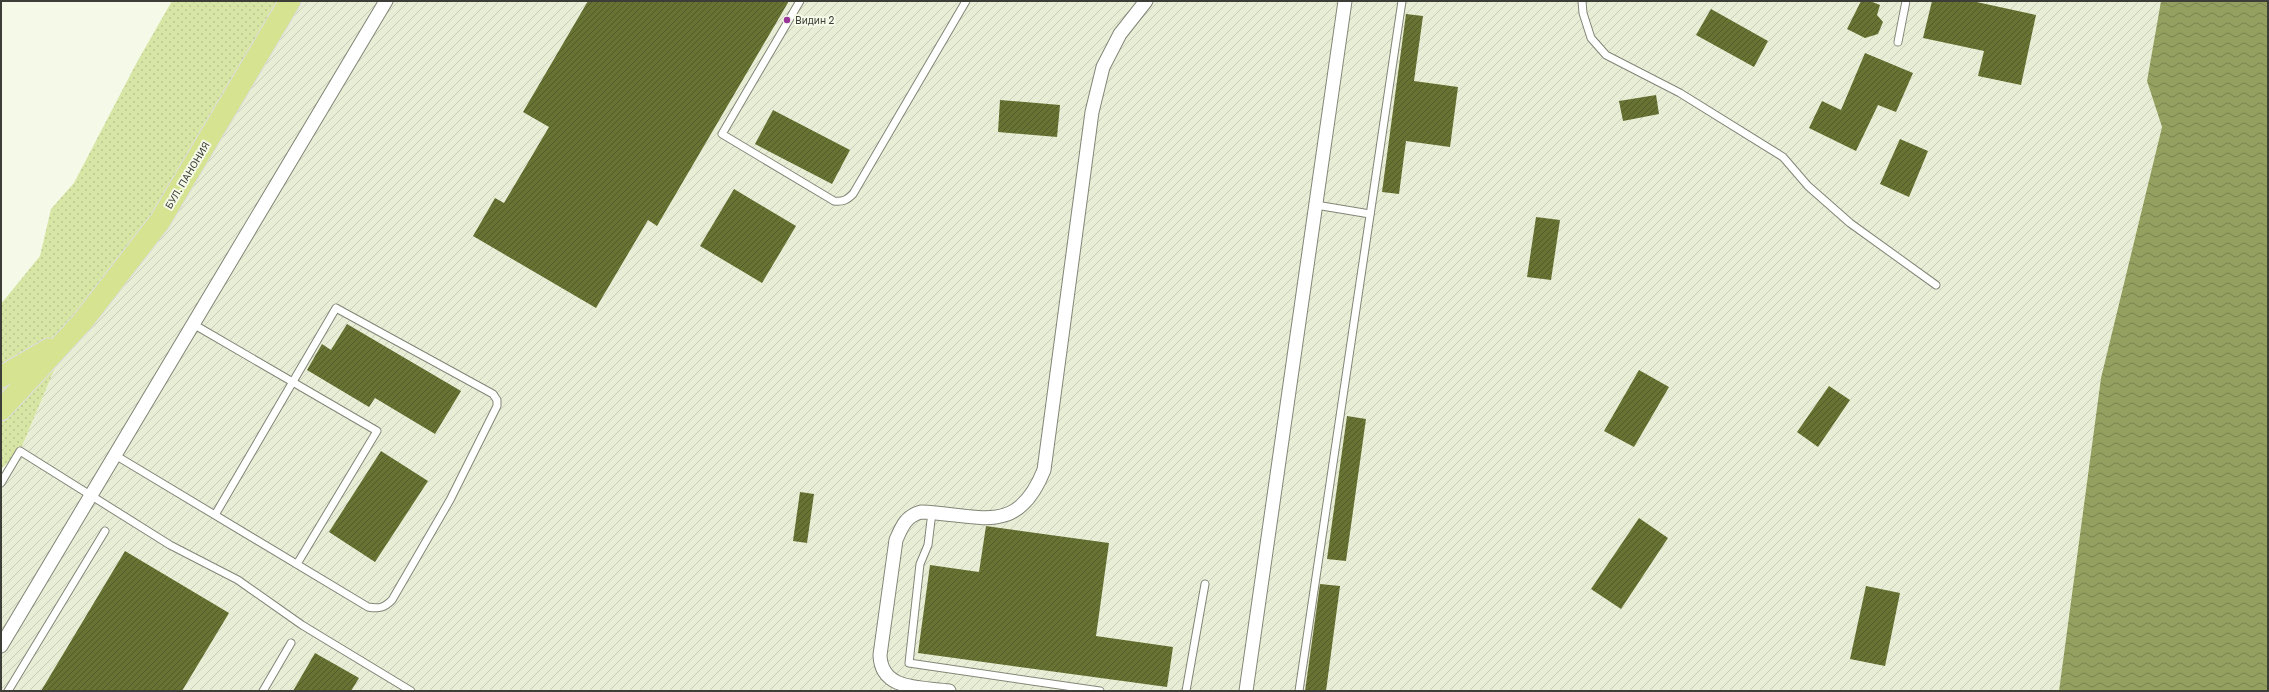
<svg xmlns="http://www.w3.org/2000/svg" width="2269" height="692" font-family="'Golos Text',sans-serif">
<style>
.industrial{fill:url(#industrial-furrows)}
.grass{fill:url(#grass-dots)}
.water{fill:url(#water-waves)}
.building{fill:url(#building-hatch)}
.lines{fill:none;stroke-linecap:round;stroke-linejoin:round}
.lane-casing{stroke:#828677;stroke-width:9}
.street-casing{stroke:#828677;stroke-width:15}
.primary-casing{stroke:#dcdcdb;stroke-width:23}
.lane{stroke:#fff;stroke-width:7}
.street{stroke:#fff;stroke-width:13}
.primary{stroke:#d6e491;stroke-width:21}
.poi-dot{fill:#993499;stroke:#f4f9e8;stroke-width:1.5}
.labels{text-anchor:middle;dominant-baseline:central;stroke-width:4;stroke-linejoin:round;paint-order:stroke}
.poi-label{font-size:10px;fill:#3c3e37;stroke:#f4f9e8;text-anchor:start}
.street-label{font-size:10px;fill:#3c3e37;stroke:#f4f9e8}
</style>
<defs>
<pattern id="industrial-furrows" width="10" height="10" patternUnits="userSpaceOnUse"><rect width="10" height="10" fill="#e8edd6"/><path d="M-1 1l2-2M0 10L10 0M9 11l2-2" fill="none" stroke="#c8ccb8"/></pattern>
<pattern id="grass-dots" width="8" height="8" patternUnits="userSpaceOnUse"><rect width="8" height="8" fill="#d8e6a5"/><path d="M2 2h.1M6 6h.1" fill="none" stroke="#bac68f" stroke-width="1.8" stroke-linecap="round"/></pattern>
<pattern id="water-waves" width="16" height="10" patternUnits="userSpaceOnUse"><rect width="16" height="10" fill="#93a05f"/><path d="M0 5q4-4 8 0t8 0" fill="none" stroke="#79844f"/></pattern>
<pattern id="building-hatch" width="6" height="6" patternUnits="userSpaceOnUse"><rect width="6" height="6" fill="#687333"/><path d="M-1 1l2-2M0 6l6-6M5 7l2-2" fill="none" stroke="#525b2a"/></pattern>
</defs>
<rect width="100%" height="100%" fill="#f4f9e8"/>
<polygon class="industrial" points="290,1 2161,1 2147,81 2162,127 2101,378 2059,691 1,691 1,483 20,451 68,337"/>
<polygon class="grass" points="172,1 290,1 160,221 68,337 20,451 1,469 1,304 40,256 51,209 74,183 137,62"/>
<polygon class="water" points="2161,1 2268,1 2268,691 2059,691 2101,378 2162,127 2147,81"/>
<g class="building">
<polygon points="588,1 789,1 657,226 648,220 596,308 473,236 495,198 504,203 549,127 523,112"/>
<polygon points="1861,1 1870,1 1880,5 1877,15 1883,22 1878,34 1865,38 1847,29"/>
<polygon points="1932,1 1972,1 2036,15 2021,85 1978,76 1984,51 1923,38"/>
<polygon points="1711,9 1768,41 1754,67 1696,35"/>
<polygon points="1406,14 1423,16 1414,81 1458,87 1450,147 1406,141 1399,194 1382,192"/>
<polygon points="1865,53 1913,73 1896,112 1878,105 1856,151 1809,128 1822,101 1841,110"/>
<polygon points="1656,95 1659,114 1623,121 1619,101"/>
<polygon points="1000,100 1060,105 1057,137 998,132"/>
<polygon points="773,110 850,150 832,184 755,144"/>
<polygon points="1900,139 1928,151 1909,197 1880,184"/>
<polygon points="734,189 796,226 762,283 700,246"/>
<polygon points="1536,217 1560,220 1551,280 1527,277"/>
<polygon points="347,324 461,391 435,434 375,398 369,407 307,370 322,344 331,350"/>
<polygon points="1639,370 1669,387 1634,447 1604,431"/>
<polygon points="1829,386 1850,400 1818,447 1797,432"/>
<polygon points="1347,416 1366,419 1346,561 1327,559"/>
<polygon points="381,451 428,481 375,562 329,532"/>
<polygon points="800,492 814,494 807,543 793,541"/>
<polygon points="1639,518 1668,538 1621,609 1591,589"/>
<polygon points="986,526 1109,543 1096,636 1173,647 1167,687 918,653 930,565 979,572"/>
<polygon points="125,551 229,613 182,691 41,691"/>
<polygon points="1320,584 1340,586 1326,691 1305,691"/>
<polygon points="1866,586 1900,593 1885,666 1850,659"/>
<polygon points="315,653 359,678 351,691 293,691"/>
</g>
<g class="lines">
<g class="lane-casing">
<g id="lane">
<path d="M800,1l-78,133 112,67c9,1 13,-1 19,-7l113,-193"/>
<polyline points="1582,1 1583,13 1591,38 1606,55 1680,93 1783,157 1808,186 1850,223 1936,285"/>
<polyline points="1898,42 1906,1"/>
<polyline points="1316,205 1370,214"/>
<polyline points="193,324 377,431 297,564"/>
<path d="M115,455l253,152c11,2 16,1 24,-7l58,-100 47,-94v-6l-4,-6 -157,-86 -121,207"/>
<polyline points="1,483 20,451 170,545 238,580 302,625 411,691"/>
<polyline points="932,512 928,545 920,564 909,663 1100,691"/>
<polyline points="8,691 105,531"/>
<polyline points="263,691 291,643"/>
<polyline points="1186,691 1205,584"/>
<polyline points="1299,691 1402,1"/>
</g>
</g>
<g class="street-casing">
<g id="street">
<polyline points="1,646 386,1"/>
<path d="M949,691c-28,-4 -68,0 -69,-36l16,-115c6,-14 10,-24 25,-28 58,2 96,26 123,-42l48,-358 11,-45 17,-33 26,-33"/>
<polyline points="1246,691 1345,1"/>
</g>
</g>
<g class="primary-casing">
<g id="primary">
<polyline points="1,377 49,349"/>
<polyline points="1,410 83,321 160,221 290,1"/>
</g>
</g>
<use href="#lane" class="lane"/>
<use href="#street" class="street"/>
<use href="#primary" class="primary"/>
</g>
<circle class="poi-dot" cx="787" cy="20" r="4"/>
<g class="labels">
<g class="poi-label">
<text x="795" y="20">Видин 2</text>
</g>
<g class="street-label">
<text transform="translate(187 175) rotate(-59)">БУЛ. ПАНОНИЯ</text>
</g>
</g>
<rect width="2269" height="692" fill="none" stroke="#3c3e37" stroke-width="4"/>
</svg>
